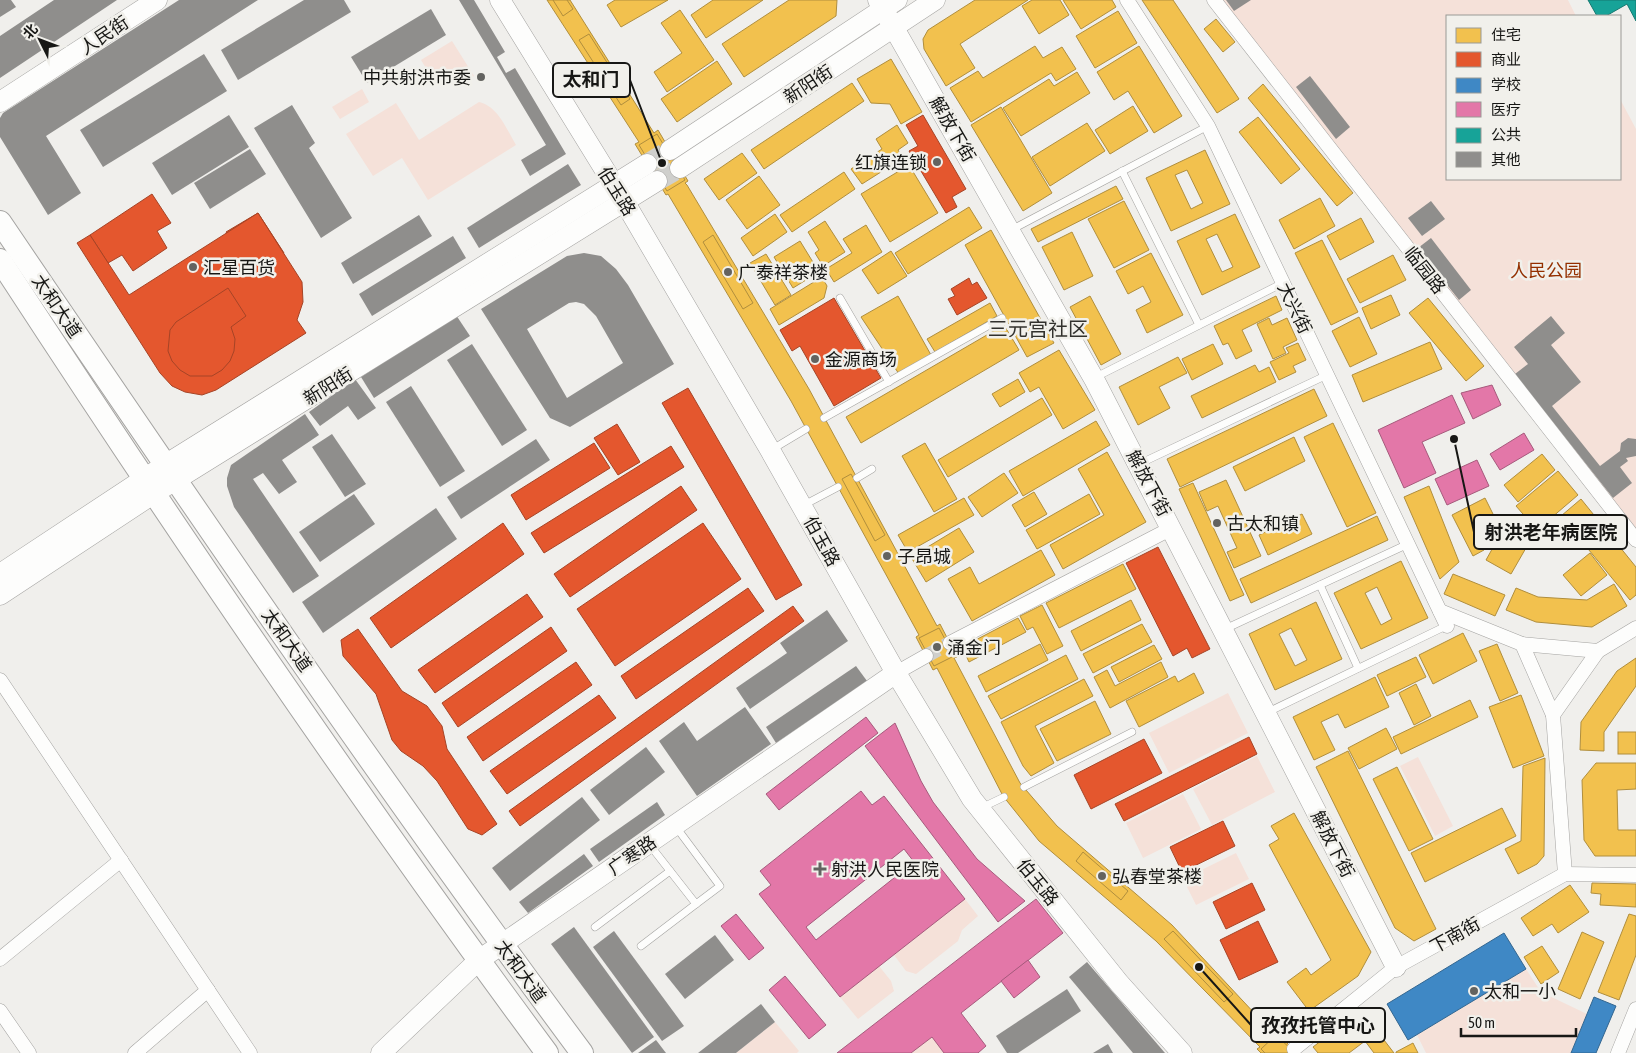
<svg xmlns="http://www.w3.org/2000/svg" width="1636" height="1053" font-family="'Asap Condensed','Noto Sans SC',sans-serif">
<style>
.green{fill:#f5e1d9}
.homes{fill:#f2c14e;stroke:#b08e3d;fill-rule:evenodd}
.shops{fill:#e4572e;stroke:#a64426}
.schools{fill:#3f88c5;stroke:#336690}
.health{fill:#e377a8;stroke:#a65a7c;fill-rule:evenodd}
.public{fill:#17a398;stroke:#177971}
.building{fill:#8f8e8c;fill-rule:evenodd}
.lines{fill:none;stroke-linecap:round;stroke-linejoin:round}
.street-tunnel{stroke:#cfcfcc;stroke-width:14;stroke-dasharray:14 7;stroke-linecap:butt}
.secondary-tunnel{stroke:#cfcfcc;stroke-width:20;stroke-dasharray:20 10;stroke-linecap:butt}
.lane-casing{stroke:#a4a3a1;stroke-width:8}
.street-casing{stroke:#a4a3a1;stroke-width:15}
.secondary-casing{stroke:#a4a3a1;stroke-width:21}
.primary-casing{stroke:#a4a3a1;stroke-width:24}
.lane{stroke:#fdfdfc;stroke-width:7}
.street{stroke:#fdfdfc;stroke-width:14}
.secondary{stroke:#fdfdfc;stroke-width:20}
.primary{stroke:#fdfdfc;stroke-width:22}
.poi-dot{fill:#636360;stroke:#f1f0eb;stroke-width:2}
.labels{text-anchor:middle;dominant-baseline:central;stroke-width:5;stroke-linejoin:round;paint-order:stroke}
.street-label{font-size:18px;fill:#171715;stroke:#f1f0eb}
.poi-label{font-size:18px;fill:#171715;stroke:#f1f0eb;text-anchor:start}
.park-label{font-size:18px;fill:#943001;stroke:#f1f0eb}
.quarter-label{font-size:20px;fill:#32312d;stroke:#f1f0eb}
.leader{fill:none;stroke:#171715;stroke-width:2}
.callout-dot{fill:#171715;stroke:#f1f0eb;stroke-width:2}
.callout{fill:#f1f0eb;stroke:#171715;stroke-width:2}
.callout-label{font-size:19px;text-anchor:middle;font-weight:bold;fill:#171715}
</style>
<rect width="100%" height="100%" fill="#f0efec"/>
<g class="green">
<polygon points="1222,0 1568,0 1576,16 1447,16 1447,179 1620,179 1620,99 1636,129 1636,532"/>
<polygon points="452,41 474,76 457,86 429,73 421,60"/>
<polygon points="362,89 369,102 340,119 332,107"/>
<path d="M479,102c19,4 28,28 37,43l-88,55 -26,-42 -29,18 -27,-42 50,-31 23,37z"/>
<polygon points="1228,693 1248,733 1169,773 1149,733"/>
<polygon points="1257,756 1275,792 1212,825 1193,789"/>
<polygon points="1418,757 1453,826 1435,836 1400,766"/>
<polygon points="1183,794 1201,829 1143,858 1126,823"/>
<polygon points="1236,853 1249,879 1196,905 1183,879"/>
<polygon points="965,899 978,916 962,930 958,941 916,974 906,971 894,955"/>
<polygon points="879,966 891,981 894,991 858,1019 840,997"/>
<polygon points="1526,969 1541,992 1587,1014 1571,1053 1426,1053 1417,1035"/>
<polygon points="775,1022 799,1051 797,1053 736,1053"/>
<polygon points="932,1037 944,1053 911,1053"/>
</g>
<g class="homes">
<polygon points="547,0 570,0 654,133 658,130 688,181 685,183 687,185 809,389 937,626 940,624 957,657 954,658 1020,783 1057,826 1172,925 1257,1016 1298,1053 1261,1053 1257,1049 1260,1047 1156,941 1039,841 1003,796 937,668 933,670 916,637 919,635 791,401 668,194 666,195 635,144 639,142"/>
<polygon points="553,0 567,0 573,9 563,16"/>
<polygon points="615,0 668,0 621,27 607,5"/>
<polygon points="713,0 763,0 706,38 691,15"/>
<polygon points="789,0 837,0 836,16 744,77 722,44"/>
<polygon points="975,0 1028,0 960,44 975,68 946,86 924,49 923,39 928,30"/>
<polygon points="1032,0 1060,0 1069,15 1039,34 1022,6"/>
<polygon points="1063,0 1112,0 1116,7 1081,29"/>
<polygon points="1142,0 1173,0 1239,99 1217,113"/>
<polygon points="680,10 714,60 667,92 654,72 682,53 661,23"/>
<polygon points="1118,11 1137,43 1095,68 1076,36"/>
<polygon points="1216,19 1235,42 1223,52 1204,29"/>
<polygon points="589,34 630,99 621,105 579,40"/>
<polygon points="1035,46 1043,58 1062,47 1076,69 1056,81 1051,73 971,122 950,88 978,71 983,78"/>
<polygon points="1139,46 1182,116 1154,133 1128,91 1114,100 1097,72"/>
<polygon points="891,59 922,112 901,124 890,104 871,103 857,79"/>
<polygon points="717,61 732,84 677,122 661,99"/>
<polygon points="1077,72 1090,93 1021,136 1003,108 1049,79 1054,86"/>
<polygon points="852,83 864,101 764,169 751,150"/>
<polygon points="1263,84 1353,193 1337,206 1248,98"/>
<polygon points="1133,106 1148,131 1110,154 1095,130"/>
<polygon points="1001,107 1052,193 1023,211 971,125"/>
<polygon points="1258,117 1300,169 1281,184 1239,132"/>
<polygon points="1087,123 1105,151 1050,186 1032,157"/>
<polygon points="897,125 908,143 898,150 903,158 862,184 851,169 882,149 876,139"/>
<polygon points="657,134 685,180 667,191 639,145"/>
<path d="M1205,150l25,54 -59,27 -25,-53zM1187,170l16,33 -12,6 -16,-34z"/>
<polygon points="742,153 757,173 719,200 704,179"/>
<polygon points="909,165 938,213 890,242 861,194"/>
<polygon points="844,172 855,189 792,232 780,215"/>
<polygon points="759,176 780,205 747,229 726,200"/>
<polygon points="1116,186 1123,199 1038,242 1031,229"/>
<polygon points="1320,198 1335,226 1294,249 1279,220"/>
<polygon points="1124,201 1149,250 1114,268 1088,219"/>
<polygon points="969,207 982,228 908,274 895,253"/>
<polygon points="775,214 787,232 753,256 741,238"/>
<path d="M1235,214l25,53 -58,28 -25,-54zM1217,234l16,33 -11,5 -16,-33z"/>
<polygon points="1361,218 1374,242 1340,260 1327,236"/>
<polygon points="825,221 845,252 823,266 815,253 819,250 808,232"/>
<polygon points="866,225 882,252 834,282 826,269 852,253 843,239"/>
<polygon points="991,230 1054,343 1027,357 965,245"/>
<polygon points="1072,232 1093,276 1064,290 1042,247"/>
<polygon points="713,235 753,303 743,309 703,242"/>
<polygon points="1322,240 1358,312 1331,325 1295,253"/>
<polygon points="800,241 819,272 793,288 774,257"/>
<polygon points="891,251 907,276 878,294 862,270"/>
<polygon points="1151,253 1183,315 1147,333 1136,310 1151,302 1143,286 1128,294 1116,271"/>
<polygon points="766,254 791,295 775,305 750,263"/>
<polygon points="1393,255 1406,280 1360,303 1347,279"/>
<polygon points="822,277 827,286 824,298 779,325 770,309"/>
<polygon points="1391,295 1400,315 1371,329 1362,308"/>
<polygon points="898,296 931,355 899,374 861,317"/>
<polygon points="1090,296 1121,354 1101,365 1070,307"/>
<polygon points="1276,296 1282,310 1242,330 1252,351 1236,359 1228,343 1223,345 1214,326"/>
<polygon points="1428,298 1484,366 1466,381 1409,313"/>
<polygon points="990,303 997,316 935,352 927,339"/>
<polygon points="1359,317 1377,354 1350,367 1332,331"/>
<polygon points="1269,318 1272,325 1287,318 1297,340 1283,347 1286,353 1273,359 1257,324"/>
<polygon points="1004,325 1019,350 861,443 846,417"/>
<polygon points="1430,342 1442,369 1363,402 1352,375"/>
<polygon points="1298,343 1306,360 1293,366 1296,372 1279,380 1270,362 1289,353 1286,348"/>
<polygon points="1213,344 1223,364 1192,380 1182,359"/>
<polygon points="1059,350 1095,410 1063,429 1039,387 1030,392 1019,373"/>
<polygon points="1178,357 1187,373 1159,387 1170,408 1138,425 1119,387"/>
<polygon points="1255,365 1259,372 1269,367 1276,382 1202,418 1191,396"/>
<polygon points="1018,379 1025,392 1000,407 992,394"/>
<polygon points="1314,389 1327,416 1180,487 1167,459"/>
<polygon points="1042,398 1052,415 948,477 938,460"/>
<polygon points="1096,421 1110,445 1023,496 1009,471"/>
<polygon points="1333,423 1376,513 1347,527 1304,437"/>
<polygon points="1294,437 1305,461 1245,491 1233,467"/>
<polygon points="925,443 957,499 934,512 902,456"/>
<polygon points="1107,452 1146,522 1063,569 1050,545 1104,515 1078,469"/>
<polygon points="1542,454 1555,470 1518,502 1504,485"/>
<polygon points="1558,471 1578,495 1537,530 1516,506"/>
<polygon points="1004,473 1018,493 982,517 968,497"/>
<polygon points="851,474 885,535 875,541 842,479"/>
<polygon points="1226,480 1261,556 1234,568 1227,552 1237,548 1218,506 1207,511 1199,492"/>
<polygon points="1193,483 1244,595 1230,601 1179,489"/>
<polygon points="1429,486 1459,562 1440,579 1404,497"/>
<polygon points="1034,492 1047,514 1025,527 1012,505"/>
<polygon points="1089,494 1100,514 1037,549 1026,530"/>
<polygon points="964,498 974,515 908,552 898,535"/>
<polygon points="1485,498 1494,516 1479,524 1485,535 1478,538 1484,550 1473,556 1452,515"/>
<polygon points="1581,499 1636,567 1636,595 1630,600 1561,516"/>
<polygon points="1302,514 1312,534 1268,555 1259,535"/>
<polygon points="1377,516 1388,540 1251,603 1240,579"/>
<polygon points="1509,519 1534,534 1511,574 1486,560"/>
<polygon points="959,528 974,552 926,582 911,557"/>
<polygon points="1041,550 1055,575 972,621 948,579 970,567 979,584"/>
<polygon points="1590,553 1607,575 1581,596 1563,575"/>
<path d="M1401,561l27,57 -67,31 -27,-56zM1377,587l15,32 -11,6 -16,-32z"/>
<polygon points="1123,564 1136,589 1059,628 1046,603"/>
<polygon points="1453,574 1505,595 1495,616 1444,594"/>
<polygon points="1614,584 1627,606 1592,627 1536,622 1506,610 1516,588 1538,597 1587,600"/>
<polygon points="1131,600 1141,620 1081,651 1071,631"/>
<path d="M1316,602l26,57 -67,31 -26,-56zM1291,628l16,32 -12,6 -16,-32z"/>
<polygon points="1042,605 1063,646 1047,654 1033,627 1027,630 1020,616"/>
<polygon points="1018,618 1026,632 969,662 962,647"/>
<polygon points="1142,624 1152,642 1093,673 1083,654"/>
<polygon points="939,628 954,656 934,666 919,638"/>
<polygon points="1463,633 1477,661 1433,684 1419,655"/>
<polygon points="1040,644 1048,660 986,692 978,676"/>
<polygon points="1497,644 1518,693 1500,701 1479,651"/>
<polygon points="1154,645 1162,659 1119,682 1111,667"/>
<polygon points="1066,655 1078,679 1001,719 988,696"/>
<polygon points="1416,657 1426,677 1387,696 1377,675"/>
<polygon points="1636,658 1636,686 1604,732 1604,751 1580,750 1581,722 1617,671"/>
<polygon points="1161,662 1168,677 1110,708 1094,677 1107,670 1115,686"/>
<polygon points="1194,673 1204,693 1139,727 1126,701 1175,676 1178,682"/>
<polygon points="1375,677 1389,707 1345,728 1338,714 1321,722 1335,750 1314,760 1293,717"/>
<polygon points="1084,679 1093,696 1035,726 1054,763 1031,776 1023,766 1001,722"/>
<polygon points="1416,684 1431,716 1414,725 1399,693"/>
<polygon points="1521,695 1544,756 1513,768 1489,707"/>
<polygon points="1470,700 1478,717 1401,754 1393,737"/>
<polygon points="1095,701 1111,734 1057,761 1040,729"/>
<polygon points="1386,728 1397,749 1359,769 1348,748"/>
<rect x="1618" y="732" width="18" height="22"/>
<polygon points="1348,751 1436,929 1414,941 1395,928 1316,767"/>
<polygon points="1545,758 1544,856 1537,864 1518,874 1505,849 1521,841 1523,766"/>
<polygon points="1596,763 1636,763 1636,789 1617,790 1618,830 1636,830 1636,856 1595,856 1584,840 1582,780"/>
<polygon points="1397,767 1433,839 1409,851 1373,779"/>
<polygon points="1502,808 1516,836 1425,882 1411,853"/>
<polygon points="1294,813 1371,952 1358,976 1309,1011 1287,982 1306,968 1311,975 1331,960 1269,845 1279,839 1271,826"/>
<polygon points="1083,852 1128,891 1121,900 1076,861"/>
<polygon points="1592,883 1636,884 1636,907 1600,905 1601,894 1591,893"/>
<polygon points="1570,885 1589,912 1558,933 1552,924 1533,936 1521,918"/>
<polygon points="1629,914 1636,916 1636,955 1619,1000 1598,992"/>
<polygon points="1173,931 1233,994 1224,1002 1164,939"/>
<polygon points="1582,932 1604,942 1580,999 1558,989"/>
<polygon points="1542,946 1559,972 1541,984 1524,957"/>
<polygon points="1361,1010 1394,1053 1374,1053 1365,1041 1349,1053 1318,1053 1313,1047"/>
<polygon points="1276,1035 1295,1053 1265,1053 1261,1049"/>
<polygon points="1413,1043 1418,1053 1396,1053 1396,1052"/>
</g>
<g class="shops">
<polygon points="923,115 966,189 952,197 957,207 946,213 909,151 918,146 906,125"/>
<polygon points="152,194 171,223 157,231 167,248 133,271 122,255 108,263 90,235"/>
<polygon points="258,213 284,253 253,274 226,232"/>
<polygon points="258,213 302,282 303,302 297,320 306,333 216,390 202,395 185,392 172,386 160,373 77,243 90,235 129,295"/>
<polygon points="969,278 972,285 977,282 987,298 957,315 948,299 955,296 951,289"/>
<polygon points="228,288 246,316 231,327 235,339 234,351 230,361 222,370 212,376 190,376 180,370 172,361 168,351 170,330 176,322"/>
<polygon points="834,298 881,378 834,406 800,346 792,351 780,330"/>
<polygon points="688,388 802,585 776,600 662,403"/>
<polygon points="617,424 640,462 618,475 594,438"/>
<polygon points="594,443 610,468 526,520 511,495"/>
<polygon points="671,446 684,467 544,553 531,533"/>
<polygon points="681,486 697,510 570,597 554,574"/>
<polygon points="503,523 524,554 391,648 370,618"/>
<polygon points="703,523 741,579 615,666 577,609"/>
<polygon points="1158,547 1210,649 1192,658 1187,648 1173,656 1126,563"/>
<polygon points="748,588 764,611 636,699 621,676"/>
<polygon points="527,594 543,617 435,693 418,670"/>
<polygon points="793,606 804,621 520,826 509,811"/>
<polygon points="551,627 567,651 458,727 442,703"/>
<polygon points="358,629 402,691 427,706 442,726 447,749 497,824 482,835 468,829 437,781 423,766 401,751 392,740 376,694 343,656 341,640"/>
<polygon points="576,662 592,685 483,761 467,737"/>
<polygon points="599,695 616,718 507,794 490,771"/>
<polygon points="1249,737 1257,754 1124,821 1115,804"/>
<polygon points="1144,739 1162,773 1091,809 1074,775"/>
<polygon points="1223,821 1235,846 1182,872 1170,847"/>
<polygon points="1252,883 1265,910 1226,929 1213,902"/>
<polygon points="1258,921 1278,962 1239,980 1220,940"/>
</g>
<g class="schools">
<polygon points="1504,933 1526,969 1408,1040 1387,1004"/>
<polygon points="1594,997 1616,1006 1596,1053 1571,1053"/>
</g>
<g class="health">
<polygon points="1492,385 1501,405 1473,419 1461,393"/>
<polygon points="1452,395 1465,423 1422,442 1436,473 1404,488 1378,430"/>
<polygon points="1524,433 1534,450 1500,470 1490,454"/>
<polygon points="1477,460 1489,486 1447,505 1435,479"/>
<polygon points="866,717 878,733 779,810 766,794"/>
<polygon points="895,723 921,781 933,802 977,859 1025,901 998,922 865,746"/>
<path d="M861,791l11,14 12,-9 81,103 -125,98 -81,-103 12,-9 -11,-14zM904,849l10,13 -98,78 -10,-13z"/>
<polygon points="1036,899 1063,933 961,1013 986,1046 978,1053 944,1053 932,1037 911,1053 837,1053"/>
<polygon points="736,914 764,948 749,960 721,926"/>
<polygon points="1028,960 1040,977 1014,998 1001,981"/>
<polygon points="785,976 826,1025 809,1039 769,990"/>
</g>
<polygon class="public" points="1588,0 1636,0 1636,21 1627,4 1606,16 1597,16"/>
<g class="building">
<polygon points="0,0 11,0 16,7 0,17"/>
<polygon points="54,0 117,0 0,78 0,36"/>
<polygon points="179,0 258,0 46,136 81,193 48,215 0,137 0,118 3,113"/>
<polygon points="304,0 344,0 351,12 238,80 221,50"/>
<polygon points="459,0 474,0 505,52 497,57 506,73 515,68 566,154 530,176 521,160 546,145"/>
<polygon points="1226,0 1251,0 1234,11"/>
<polygon points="431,9 446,35 367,83 351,57"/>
<polygon points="204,54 227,91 103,167 80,130"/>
<polygon points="1310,76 1350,127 1336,139 1296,87"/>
<polygon points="292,105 315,143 309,148 352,218 321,238 254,128"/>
<polygon points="229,115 249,147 172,195 152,163"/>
<polygon points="250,149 266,174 210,209 194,183"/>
<polygon points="568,164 581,185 479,248 467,228"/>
<polygon points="1431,201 1445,219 1422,236 1408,218"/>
<polygon points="419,215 432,236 353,284 341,263"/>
<polygon points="453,236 466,258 372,316 359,294"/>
<polygon points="1431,238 1471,290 1459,300 1418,248"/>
<path d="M584,253l17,3 15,13 12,16 46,79 -104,63 -20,-9 -69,-109 86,-53zM576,302l8,2 12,12 27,47 -56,35 -40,-69 42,-26z"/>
<polygon points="456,315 470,336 374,398 361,377"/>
<polygon points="1551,316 1565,333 1551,345 1581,382 1552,406 1600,466 1620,451 1621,443 1628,438 1636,439 1636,456 1626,458 1628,461 1620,467 1632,483 1613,498 1515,374 1528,364 1514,347"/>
<polygon points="472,344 527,430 502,446 447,360"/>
<polygon points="355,379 376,408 358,420 348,406 320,426 309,412"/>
<polygon points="411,386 465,471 440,487 386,402"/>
<polygon points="305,414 319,435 282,460 297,482 279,494 263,473 253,479 319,576 293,593 234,507 227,486 227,478 231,465"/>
<polygon points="332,434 366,484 345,497 312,447"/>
<polygon points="536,439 550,460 461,519 447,497"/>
<polygon points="354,494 375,524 320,562 299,532"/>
<polygon points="436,508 457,539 323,633 302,602"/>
<polygon points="827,610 848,641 750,709 736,688 787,653 780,643"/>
<polygon points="856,666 867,681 776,743 766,727"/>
<polygon points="745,707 771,744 697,796 659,741 684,722 697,741"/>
<polygon points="646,747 665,772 609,815 590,790"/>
<polygon points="582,797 600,820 510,891 492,868"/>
<polygon points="657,802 665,815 599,862 590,849"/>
<polygon points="584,854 593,866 528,913 519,902"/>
<polygon points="574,927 654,1037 632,1053 551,944"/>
<polygon points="614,931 684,1026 662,1041 593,947"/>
<polygon points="715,935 734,960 685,999 665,974"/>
<polygon points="1087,962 1165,1053 1133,1053 1069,977"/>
<polygon points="1067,989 1081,1011 1018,1053 1007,1053 996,1036"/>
<polygon points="761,1004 775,1022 736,1053 698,1053"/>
<polygon points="656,1040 666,1053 638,1053"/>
<polygon points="1108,1044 1113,1053 1093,1053"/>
</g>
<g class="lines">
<polyline class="street-tunnel" points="926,656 950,643"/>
<g class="secondary-tunnel">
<polyline points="647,164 670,150"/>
<polyline points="657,181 680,168"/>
</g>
<g class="lane-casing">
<g id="lane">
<polyline points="1122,171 1199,325"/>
<polyline points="1011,230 1208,126"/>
<polyline points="840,298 889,382"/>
<polyline points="1094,378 1283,283"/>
<polyline points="824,418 1002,318"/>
<polyline points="771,450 806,429"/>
<polyline points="1139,464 1327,375"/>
<polyline points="857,478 872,469"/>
<polyline points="802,506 838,487"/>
<polyline points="1320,585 1358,668"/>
<polyline points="1225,629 1408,544"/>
<polyline points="1266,713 1448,625"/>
<polyline points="1024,787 1132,732"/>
<polyline points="981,808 1004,797"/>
<polyline points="649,844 696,904 720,886 676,827"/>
<polyline points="595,927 670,871"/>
<polyline points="641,946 696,904"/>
</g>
</g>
<g class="street-casing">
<g id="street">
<polyline points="1127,0 1208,126 1447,626"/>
<polyline points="1214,0 1636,540"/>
<polyline points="1440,611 1522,644 1598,651"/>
<polyline points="950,643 1172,528"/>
<polyline points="1522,644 1553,715 1598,651 1636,628"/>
<polyline points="896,673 926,656"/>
<polyline points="0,680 250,1053"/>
<polyline points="1553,715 1565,874"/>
<polyline points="0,959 121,860"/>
<polyline points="0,1011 29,1053"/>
<polyline points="1294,1049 1396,967 1565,874 1636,875"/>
<polyline points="135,1053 208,990"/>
<polyline points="1618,1053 1636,1009"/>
</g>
</g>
<g class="secondary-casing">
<g id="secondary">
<polyline points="500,0 624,201 770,450 896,673 972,799 1119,983 1182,1053"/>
<polyline points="878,0 1094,379 1396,967"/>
<polyline points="0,102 157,0"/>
<polyline points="670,150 897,0"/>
<polyline points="680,168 935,0"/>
<polyline points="0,574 165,465 647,164"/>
<polyline points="0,595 153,494 657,181"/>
<polyline points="381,1053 479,960 896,673"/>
</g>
</g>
<g class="primary-casing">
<g id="primary">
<path d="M0,222c190,280 380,559 582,831"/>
<path d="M0,260c175,269 356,535 547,793"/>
</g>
</g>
<use href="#lane" class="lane"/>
<use href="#street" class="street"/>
<use href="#secondary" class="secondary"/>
<use href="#primary" class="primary"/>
</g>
<g class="poi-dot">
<circle cx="481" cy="77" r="5"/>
<circle cx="937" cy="162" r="5"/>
<circle cx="193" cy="267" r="5"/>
<circle cx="728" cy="272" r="5"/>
<circle cx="815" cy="359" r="5"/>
<circle cx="1217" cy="523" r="5"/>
<circle cx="887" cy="556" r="5"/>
<circle cx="937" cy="647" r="5"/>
<path d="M817.5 861.5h5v5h5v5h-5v5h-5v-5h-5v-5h5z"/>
<circle cx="1102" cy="876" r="5"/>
<circle cx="1474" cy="991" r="5"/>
</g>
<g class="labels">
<g class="street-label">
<text transform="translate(104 35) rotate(-33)">人民街</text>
<text transform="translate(808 84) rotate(-33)">新阳街</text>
<text transform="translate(953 129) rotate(60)">解放下街</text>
<text transform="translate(617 191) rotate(58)">伯玉路</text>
<text transform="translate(1425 270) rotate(52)">临园路</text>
<text transform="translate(57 306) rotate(56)">太和大道</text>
<text transform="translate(1295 308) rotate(64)">大兴街</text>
<text transform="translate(328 386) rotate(-32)">新阳街</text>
<text transform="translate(1149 483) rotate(62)">解放下街</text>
<text transform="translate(822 541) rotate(61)">伯玉路</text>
<text transform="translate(287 640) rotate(55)">太和大道</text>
<text transform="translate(1333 844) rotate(63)">解放下街</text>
<text transform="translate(632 855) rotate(-35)">广寒路</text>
<text transform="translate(1038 882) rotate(51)">伯玉路</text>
<text transform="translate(1455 935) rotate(-29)">下南街</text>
<text transform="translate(521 971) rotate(54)">太和大道</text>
</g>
<g class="poi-label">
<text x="471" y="77" text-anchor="end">中共射洪市委</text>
<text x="927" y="162" text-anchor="end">红旗连锁</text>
<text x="203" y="267">汇星百货</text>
<text x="738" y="272">广泰祥茶楼</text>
<text x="825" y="359">金源商场</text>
<text x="1227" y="523">古太和镇</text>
<text x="897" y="556">子昂城</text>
<text x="947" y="647">涌金门</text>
<text x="831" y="869">射洪人民医院</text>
<text x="1112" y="876">弘春堂茶楼</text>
<text x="1484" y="991">太和一小</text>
</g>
<g class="park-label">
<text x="1546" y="270">人民公园</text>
</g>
<g class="quarter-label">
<text x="1038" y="328">三元宫社区</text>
</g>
</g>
<path class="leader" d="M662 163L630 80M1454 439L1474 532M1199 967L1251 1025"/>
<g class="callout-dot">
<circle cx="662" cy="163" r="5"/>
<circle cx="1454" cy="439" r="5"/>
<circle cx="1199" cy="967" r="5"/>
</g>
<g class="callout">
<rect x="553" y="63" width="77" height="34" rx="5"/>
<rect x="1474" y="515" width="153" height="34" rx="5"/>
<rect x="1251" y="1008" width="134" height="34" rx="5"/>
</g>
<g class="callout-label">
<text x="591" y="86">太和门</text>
<text x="1551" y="539">射洪老年病医院</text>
<text x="1318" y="1032">孜孜托管中心</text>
</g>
<rect x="1446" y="15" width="175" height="165" fill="#f1f0eb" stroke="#9a9995"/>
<rect x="1456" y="28" width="25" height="15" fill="#f2c14e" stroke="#9a9995"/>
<text x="1491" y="40" font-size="15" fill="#171715">住宅</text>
<rect x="1456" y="52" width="25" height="15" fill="#e4572e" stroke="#9a9995"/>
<text x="1491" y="65" font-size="15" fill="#171715">商业</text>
<rect x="1456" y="78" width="25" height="15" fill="#3f88c5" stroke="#9a9995"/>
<text x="1491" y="90" font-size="15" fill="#171715">学校</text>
<rect x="1456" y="102" width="25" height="15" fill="#e377a8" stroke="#9a9995"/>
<text x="1491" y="115" font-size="15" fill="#171715">医疗</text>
<rect x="1456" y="128" width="25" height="15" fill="#17a398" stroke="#9a9995"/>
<text x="1491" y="140" font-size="15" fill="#171715">公共</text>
<rect x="1456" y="152" width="25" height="15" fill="#8f8e8c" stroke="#9a9995"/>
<text x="1491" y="165" font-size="15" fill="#171715">其他</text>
<g transform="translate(40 40) rotate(312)" stroke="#f1f0eb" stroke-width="4" paint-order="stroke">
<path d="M0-4L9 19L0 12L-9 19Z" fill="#171715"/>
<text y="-8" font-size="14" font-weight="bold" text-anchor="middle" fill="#171715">北</text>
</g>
<path d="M1461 1028v8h115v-8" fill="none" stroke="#171715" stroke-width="2.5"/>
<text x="1468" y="1028" font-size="15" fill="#171715" stroke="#f1f0eb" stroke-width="4" paint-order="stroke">50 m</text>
</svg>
